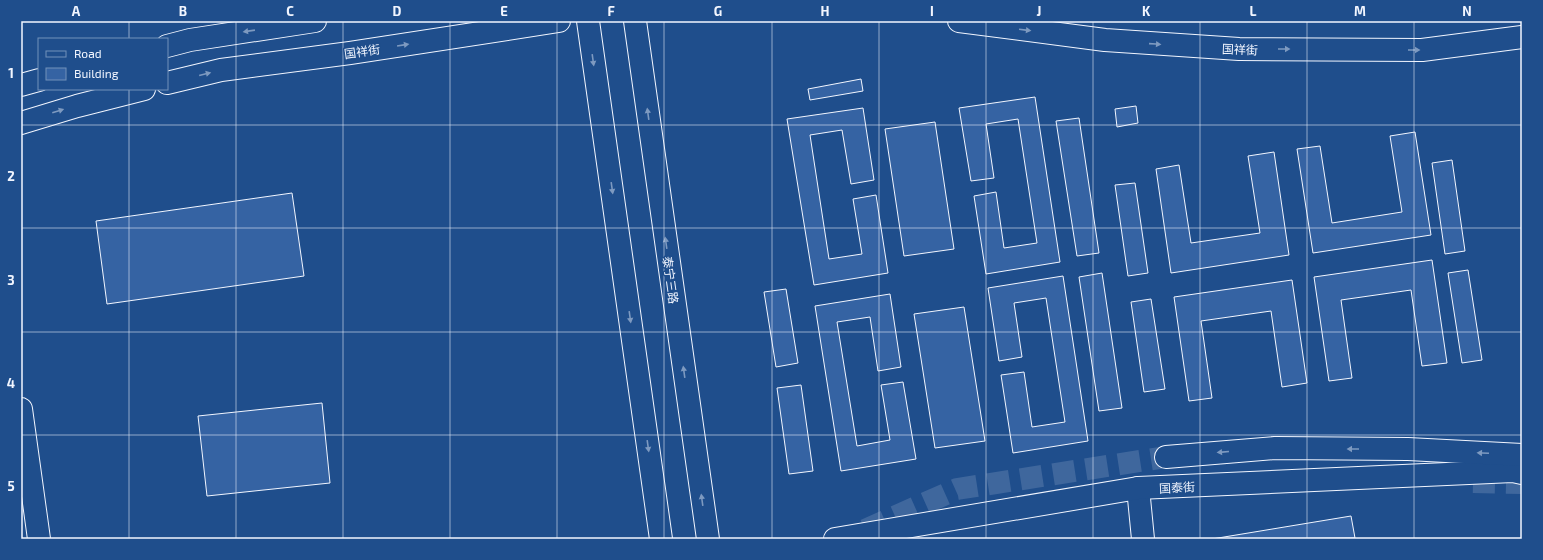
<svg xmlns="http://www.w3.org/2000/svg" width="1543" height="560" font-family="'Exo 2','Noto Sans SC',sans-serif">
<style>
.building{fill:#3563a3;stroke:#f2f6ff}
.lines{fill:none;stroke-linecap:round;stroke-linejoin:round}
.major-tunnel{stroke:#3f679d;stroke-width:22;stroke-dasharray:22 11;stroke-linecap:butt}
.minor-casing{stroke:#f2f6ff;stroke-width:24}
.major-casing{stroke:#f2f6ff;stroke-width:24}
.minor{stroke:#1f4e8c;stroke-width:22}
.major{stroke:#1f4e8c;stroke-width:22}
.oneway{fill:#7e9ac0}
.grid{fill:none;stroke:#f2f6ff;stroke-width:1;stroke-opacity:0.55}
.labels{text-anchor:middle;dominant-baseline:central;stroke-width:3;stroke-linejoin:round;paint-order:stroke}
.street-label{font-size:12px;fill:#f2f6ff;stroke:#1f4e8c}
.neatline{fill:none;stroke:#f2f6ff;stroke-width:1.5}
.grid-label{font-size:13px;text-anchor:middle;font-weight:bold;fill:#f2f6ff}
</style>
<rect width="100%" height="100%" fill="#1f4e8c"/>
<g class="building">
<polygon points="861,79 863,91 810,100 808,89"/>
<polygon points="1035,97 1060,262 986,274 974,196 996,192 1004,248 1037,243 1018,119 986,124 994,178 971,181 959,108"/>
<polygon points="1136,106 1138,123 1117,127 1115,109"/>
<polygon points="863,108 874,180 851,184 842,130 810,135 829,259 862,254 853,199 876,195 888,273 814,285 787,119"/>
<polygon points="1079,118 1099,253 1077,256 1056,121"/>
<polygon points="935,122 954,249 904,256 885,129"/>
<polygon points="1415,132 1431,235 1313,253 1297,149 1320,146 1332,223 1402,212 1390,136"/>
<polygon points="1274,152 1289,255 1171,273 1156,169 1179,165 1191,243 1260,233 1248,156"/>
<polygon points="1452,160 1465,251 1445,254 1432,163"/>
<polygon points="1135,183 1148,273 1128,276 1115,185"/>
<polygon points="292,193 304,276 107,304 96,221"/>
<polygon points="1432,260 1447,363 1422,366 1411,290 1341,300 1352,378 1329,381 1314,277"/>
<polygon points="1468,270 1482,360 1462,363 1448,273"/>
<polygon points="1102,273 1122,408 1099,411 1079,277"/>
<polygon points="1063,276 1088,441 1013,453 1001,375 1024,372 1032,427 1065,422 1046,298 1014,303 1022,357 999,361 988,288"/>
<polygon points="1292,280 1307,383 1282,387 1271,311 1201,321 1212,398 1189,401 1174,297"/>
<polygon points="786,289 798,363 776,367 764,292"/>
<polygon points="890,294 901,367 878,371 870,317 837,322 857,446 890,440 881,385 903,382 916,459 841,471 815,306"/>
<polygon points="1151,299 1165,389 1144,392 1131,302"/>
<polygon points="964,307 985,441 935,448 914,314"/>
<polygon points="801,385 813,471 789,474 777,388"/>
<polygon points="322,403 330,483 207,496 198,416"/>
<polygon points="1351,516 1355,538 1212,539"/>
</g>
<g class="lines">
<g class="major-tunnel">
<polyline points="1473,482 1522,483"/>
<polyline points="865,530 957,489 1166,457"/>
</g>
<g class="minor-casing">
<g id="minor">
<polyline points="588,21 661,539"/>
<polyline points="635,21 708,539"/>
<polyline points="21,409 39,539"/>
<polyline points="1138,488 1143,539"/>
<polyline points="835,539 1138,488 1513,471 1522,473"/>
</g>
</g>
<g class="major-casing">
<g id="major">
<polyline points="959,21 1105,40 1239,49 1422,50 1522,37"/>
<polyline points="167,46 190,40 315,21"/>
<polyline points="167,83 221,70 350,53 559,21"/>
<polyline points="21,85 39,80"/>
<polyline points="21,123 77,106 144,89"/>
<polyline points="1166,457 1275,448 1408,449 1522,455"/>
</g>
</g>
<use href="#minor" class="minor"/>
<use href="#major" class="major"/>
</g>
<defs><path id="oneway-solid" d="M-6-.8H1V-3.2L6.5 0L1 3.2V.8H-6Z"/></defs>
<g class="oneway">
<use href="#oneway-solid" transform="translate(1025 30) rotate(7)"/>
<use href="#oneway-solid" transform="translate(249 31) rotate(172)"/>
<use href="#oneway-solid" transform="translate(1155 44) rotate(4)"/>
<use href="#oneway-solid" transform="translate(403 45) rotate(-9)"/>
<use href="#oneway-solid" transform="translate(1284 49)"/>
<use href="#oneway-solid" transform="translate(1414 50)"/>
<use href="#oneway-solid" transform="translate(593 60) rotate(82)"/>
<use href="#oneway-solid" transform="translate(205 74) rotate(-14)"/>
<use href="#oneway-solid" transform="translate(58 111) rotate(-17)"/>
<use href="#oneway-solid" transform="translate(648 114) rotate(-98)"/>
<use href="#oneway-solid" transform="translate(612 188) rotate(82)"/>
<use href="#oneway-solid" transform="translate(666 243) rotate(-98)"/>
<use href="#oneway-solid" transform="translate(630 317) rotate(82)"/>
<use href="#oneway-solid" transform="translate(684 372) rotate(-98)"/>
<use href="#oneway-solid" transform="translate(648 446) rotate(82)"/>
<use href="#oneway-solid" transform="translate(1353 449) rotate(-180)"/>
<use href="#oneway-solid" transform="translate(1223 452) rotate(175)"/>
<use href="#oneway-solid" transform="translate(1483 453) rotate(-177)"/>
<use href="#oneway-solid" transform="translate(702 500) rotate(-98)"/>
</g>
<path class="grid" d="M129,21v18M236,21v518M343,21v518M450,21v518M557,21v518M664,21v518M772,21v518M879,21v518M986,21v518M1093,21v518M1200,21v518M1307,21v518M1414,21v518M129,89v450M21,125h1501M21,228h1501M21,332h1501M21,435h1501"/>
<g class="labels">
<g class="street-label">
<text transform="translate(1240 49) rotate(2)">国祥街</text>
<text transform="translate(362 51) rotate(-8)">国祥街</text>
<text transform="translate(671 280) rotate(82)">泰宁三路</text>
<text transform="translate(1177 487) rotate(-3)">国泰街</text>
</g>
</g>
<rect width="1543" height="560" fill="none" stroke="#1f4e8c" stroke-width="44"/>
<rect x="38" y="38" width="130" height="52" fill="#1f4e8c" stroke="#7391ba"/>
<rect x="46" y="51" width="20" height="6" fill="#1f4e8c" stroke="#7391ba"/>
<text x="74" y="58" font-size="12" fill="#f2f6ff">Road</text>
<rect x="46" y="68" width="20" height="12" fill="#3563a3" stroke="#7391ba"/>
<text x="74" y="78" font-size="12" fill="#f2f6ff">Building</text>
<rect x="22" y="22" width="1499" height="516" class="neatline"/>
<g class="grid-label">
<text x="76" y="16">A</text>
<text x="183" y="16">B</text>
<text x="290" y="16">C</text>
<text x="397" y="16">D</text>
<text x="504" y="16">E</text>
<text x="611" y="16">F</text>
<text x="718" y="16">G</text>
<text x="825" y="16">H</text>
<text x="932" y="16">I</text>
<text x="1039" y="16">J</text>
<text x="1146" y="16">K</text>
<text x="1253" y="16">L</text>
<text x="1360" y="16">M</text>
<text x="1467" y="16">N</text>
<text x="11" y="78">1</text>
<text x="11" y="181">2</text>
<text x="11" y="285">3</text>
<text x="11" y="388">4</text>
<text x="11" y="491">5</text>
</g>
</svg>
